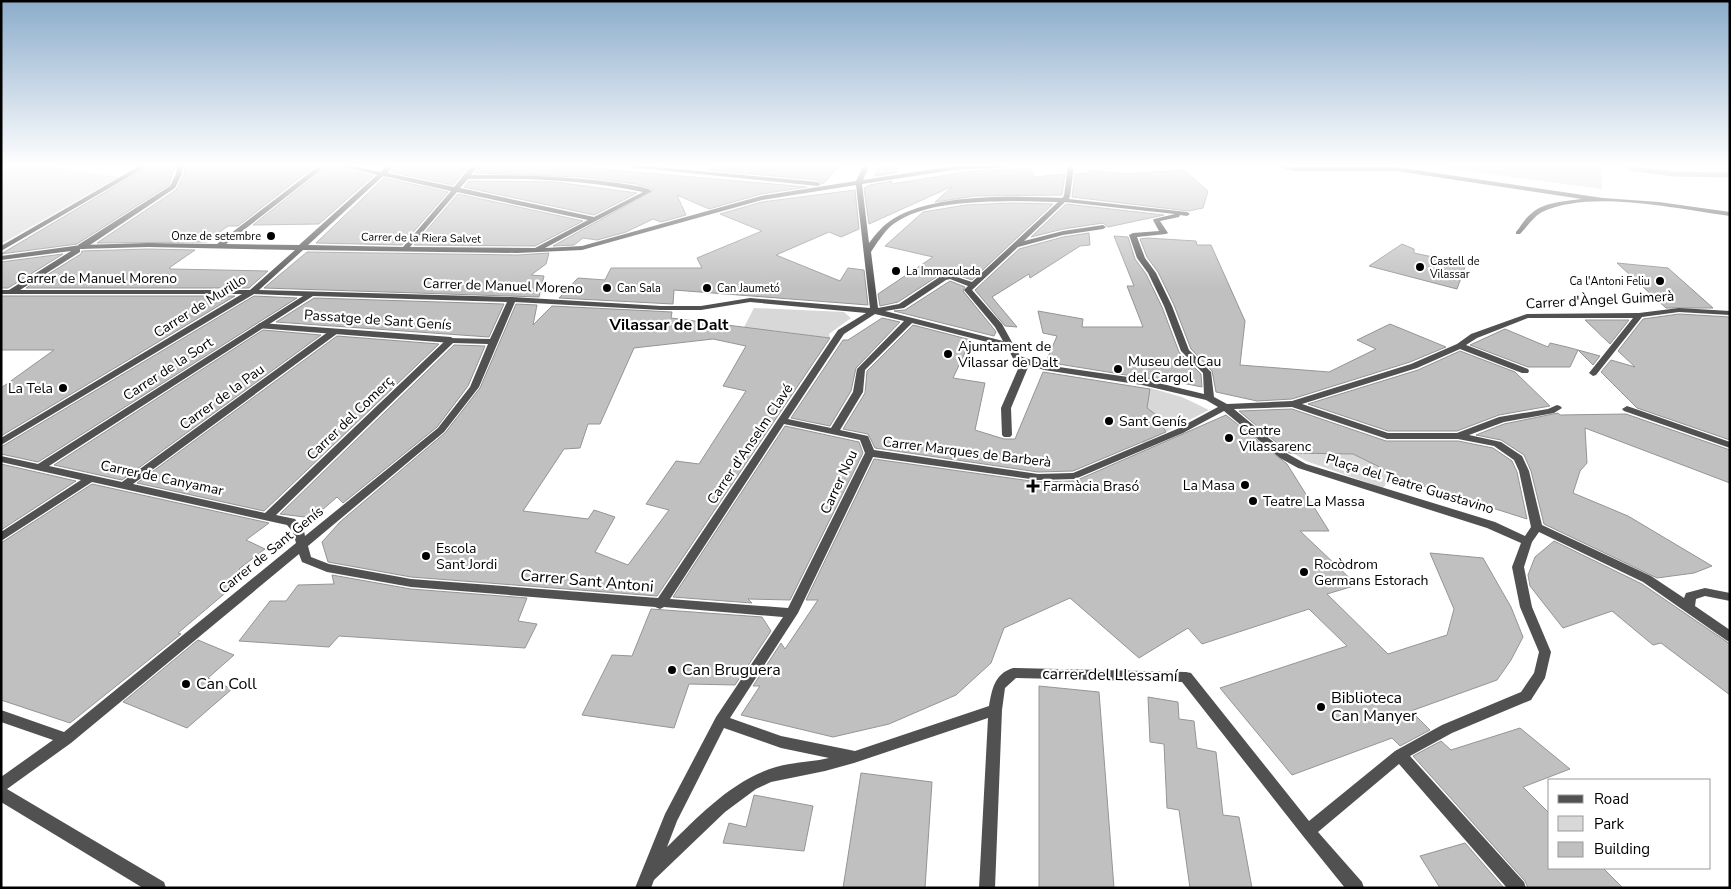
<svg xmlns="http://www.w3.org/2000/svg" width="1731" height="889" font-family="'Nunito Sans',sans-serif">
<style>
.green{fill:#d8d8d8}
.lines{fill:none;stroke-linecap:round;stroke-linejoin:round}
.stream{stroke:#9f9f9f;stroke-width:5}
.building{fill:#c0c0c0;stroke:#959595;fill-rule:evenodd}
.pedestrian{fill:#515151;fill-rule:evenodd}
.minor{fill:#515151;fill-rule:evenodd}
.tertiary{fill:#515151;fill-rule:evenodd}
.poi-dot{fill:#000;stroke:#fff;stroke-width:2}
.labels{text-anchor:middle;dominant-baseline:central;stroke-width:4.5;stroke-linejoin:round;paint-order:stroke}
.far-poi-label{font-size:11px;fill:#000;stroke:#fff;text-anchor:start}
.far-street-label{font-size:11px;fill:#000;stroke:#fff}
.street-label{font-size:14px;fill:#000;stroke:#fff}
.poi-label{font-size:14px;fill:#000;stroke:#fff;text-anchor:start}
.quarter-label{font-size:16px;font-weight:bold;fill:#000;stroke:#fff}
.near-street-label{font-size:16px;fill:#000;stroke:#fff}
.near-poi-label{font-size:16px;fill:#000;stroke:#fff;text-anchor:start}
</style>
<rect width="100%" height="100%" fill="#fff"/>
<g class="green">
<polygon points="1,165 40,165 119,177 1,244"/>
<polygon points="1422,165 1602,165 1602,189"/>
<polygon points="754,308 844,312 851,318 829,334 830,338 770,330 765,337 741,333"/>
<polygon points="1150,388 1182,397 1209,410 1144,443 1133,440 1160,422 1155,414 1147,408"/>
<polygon points="1293,453 1353,454 1393,474 1383,488 1306,461"/>
</g>
<g class="lines">
<polyline class="stream" points="1630,168 1673,174 1730,175"/>
</g>
<g class="building">
<polygon points="151,165 175,165 169,185 77,244 1,254"/>
<polygon points="185,165 316,165 238,226 228,226 206,242 97,243 176,190 184,175"/>
<polygon points="329,165 373,176 319,224 253,225"/>
<polygon points="397,165 469,165 453,185 391,172"/>
<polygon points="481,165 554,165 807,187 761,194 709,209 677,195 686,215 661,222 653,219 626,232 597,240 583,238 574,245 553,246 654,190 636,184 582,177 475,173"/>
<polygon points="712,165 840,165 823,184 818,180 707,170"/>
<polygon points="880,165 900,165 896,173 875,176"/>
<polygon points="1030,169 1035,177 1065,174 1062,195 975,196 935,202 953,186 869,224 864,188 870,185 892,181 891,184 972,171"/>
<polygon points="1089,170 1125,174 1184,170 1208,191 1203,208 1189,211 1072,197 1075,174 1089,173"/>
<polygon points="384,178 448,192 402,245 316,243"/>
<polygon points="469,181 555,182 637,193 594,215 464,187"/>
<polygon points="855,190 859,229 841,237 829,232 776,255 840,281 848,268 864,270 868,305 674,290 673,304 559,298 578,278 605,280 611,268 702,268 697,258 762,231 720,214 762,202"/>
<polygon points="458,194 583,221 535,246 414,245"/>
<polygon points="1011,203 1053,204 972,280 952,273 941,274 898,302 880,306 878,294 933,257 885,246 923,212 966,205"/>
<polygon points="1066,204 1164,215 1108,227 1103,223 1063,229 1031,237"/>
<polygon points="1089,233 1090,245 1080,246 1030,278 1029,274 992,297 1017,327 1005,326 975,290 1019,249 1063,237"/>
<polygon points="1114,236 1128,237 1135,259 1146,274 1162,307 1179,352 1201,374 1202,387 1152,377 1151,379 1046,362 1057,336 1043,333 1038,311 1083,319 1082,327 1143,327 1127,286 1134,286"/>
<polygon points="1147,238 1196,241 1197,245 1211,245 1245,321 1240,365 1329,372 1376,349 1357,340 1390,324 1446,347 1410,362 1292,399 1257,401 1216,392 1212,371 1191,349 1174,305 1158,272 1147,257 1140,239"/>
<polygon points="1402,244 1414,249 1414,253 1466,264 1457,289 1369,266"/>
<polygon points="148,249 195,250 169,268 171,269 268,271 249,288 26,288 81,254 82,251"/>
<polygon points="307,252 517,255 549,253 546,264 531,275 544,276 539,297 264,288"/>
<polygon points="63,254 8,288 1,288 1,262"/>
<polygon points="1617,263 1668,268 1713,308 1666,308"/>
<polygon points="950,281 965,287 963,291 993,328 996,332 994,336 894,311 905,310"/>
<polygon points="1,296 235,296 1,436 1,388 54,350 1,350"/>
<polygon points="254,296 297,298 38,462 1,454 1,447"/>
<polygon points="314,298 504,304 489,337 276,322"/>
<path d="M516,304l21,1 -4,20 19,-19 120,6 -1,6 159,20 -173,258 -246,-19 -83,-15 -6,-20 18,-20 105,-89 35,-45zM713,339l33,7 -23,40 23,5 -47,73 -23,-3 -30,43 23,6 -41,55 -33,-13 20,-35 -21,-7 -6,9 -65,-8 41,-62 16,-1 8,-24h12l34,-76z"/>
<polygon points="1679,314 1730,317 1730,440 1637,408 1601,372 1611,360 1635,367 1618,351 1643,319"/>
<polygon points="882,318 900,322 856,368 851,391 830,426 791,418 843,340 848,340"/>
<polygon points="1585,320 1629,320 1610,344"/>
<polygon points="913,325 971,340 953,378 985,383 975,430 1004,439 1015,439 1043,372 1150,389 1147,408 1155,414 1166,432 1073,471 1038,472 875,448 868,434 843,429 865,393 867,371"/>
<polygon points="1505,329 1548,347 1550,343 1567,347 1600,356 1593,365 1578,350 1570,367 1528,367 1470,345"/>
<polygon points="263,330 321,335 122,480 54,465"/>
<polygon points="337,336 439,344 264,511 137,483"/>
<polygon points="454,345 485,346 468,386 437,427 343,503 337,497 313,518 280,514"/>
<polygon points="1460,351 1515,372 1550,406 1499,415 1457,431 1388,431 1308,404 1418,370"/>
<polygon points="1292,409 1386,441 1458,441 1493,448 1512,461 1517,472 1527,519 1408,481 1353,454 1289,453 1239,411"/>
<polygon points="1558,413 1560,415 1626,414 1730,450 1730,483 1585,428 1587,463 1580,471 1573,493 1628,516 1712,566 1694,573 1657,578 1544,524 1531,471 1524,455 1501,440 1476,435 1504,424"/>
<polygon points="1226,415 1287,464 1329,531 1300,531 1357,585 1327,594 1388,654 1447,635 1454,609 1430,553 1483,558 1511,607 1523,637 1511,660 1497,680 1411,711 1430,730 1400,746 1392,738 1292,775 1220,688 1347,646 1309,609 1202,644 1188,628 1139,658 1070,598 1004,628 991,663 956,695 889,724 833,737 741,715 760,686 753,686 781,643 785,649 818,600 806,600 874,459 1038,482 1075,481"/>
<polygon points="785,426 859,442 863,453 790,600 748,599 752,603 673,597"/>
<polygon points="1,464 76,481 1,530"/>
<polygon points="92,484 269,523 246,540 265,549 239,569 249,573 178,633 181,634 70,723 1,700 1,543"/>
<polygon points="1554,541 1642,584 1730,644 1730,695 1661,643 1653,645 1612,611 1563,628 1530,586 1528,575 1535,557"/>
<polygon points="332,575 411,589 527,598 518,621 537,624 525,648 339,636 329,647 239,641 270,601 286,601 298,585 334,584"/>
<polygon points="651,609 762,617 771,631 735,685 689,684 674,728 582,715 612,655 632,656"/>
<polygon points="198,640 234,655 208,678 232,689 187,728 123,702"/>
<polygon points="1039,686 1099,692 1114,888 1039,888"/>
<polygon points="1148,697 1178,702 1179,719 1194,721 1197,748 1216,752 1223,815 1239,817 1252,888 1190,888 1179,810 1167,808 1164,744 1150,742"/>
<polygon points="1520,728 1570,769 1523,787 1550,814 1550,868 1603,868 1623,888 1528,888 1525,881 1413,756 1441,741 1451,750"/>
<polygon points="861,773 932,782 925,888 843,888"/>
<polygon points="754,795 813,806 804,851 723,843 729,823 746,827"/>
<polygon points="1465,843 1504,888 1440,888 1420,856"/>
</g>
<g class="lines">
<polygon class="pedestrian" points="260,323 451,337 455,340 451,343 257,328 256,326"/>
<g class="minor">
<polygon points="141,165 149,165 1,251 1,246"/>
<path d="M320,165h7l-101,79 73,1 78,-70 -41,-10h13l32,7 7,-7h7l-8,8 67,14 18,-22h7l-8,10c49,0 99,1 147,8 11,2 26,3 34,8l-107,57 37,-2 179,-50 95,-15 8,-16h6l-7,15 90,-14 63,-1 -3,2 -60,3 -91,14 7,59c7,-9 14,-18 24,-24 41,-26 122,-23 169,-21l2,-2 4,-31h6l-4,31 -1,3 118,13 3,2 -3,2 -7,-1 -1,2 -19,4 8,12 -2,1 -29,3 8,21 11,15 16,33 17,44 22,22 3,25 13,7 65,-3 119,-37 46,-20 14,-10 56,-20 112,-1 40,-5 51,3v4l-51,-3 -37,5 -46,58 -3,1 -4,-3 44,-55h-105l-51,20 -11,7 62,24 1,2 -1,2h-6l-62,-24 -43,19 -115,36 86,29h69l42,-16 49,-8 9,-4 3,1 2,2 -8,5 -50,9 -35,13 32,7 21,14 7,15 13,54 109,51 33,22 2,-5 19,-5 25,5v8l-25,-5 -9,3 -1,7 35,24v12l-4,-2 -83,-58 -104,-50 -7,10 -8,25 8,40 19,45 -6,26 -14,22 -79,33 -42,23 114,126 2,6h-19l-108,-124 -81,68 44,50 2,6h-19l-42,-52 -121,-154 -166,-4 -11,10 -3,22 -7,178h-16l9,-170 -134,45 -29,8 -54,11 -15,7 -31,23 -71,68 -3,8h-16l30,-74 51,-97 67,-100 -119,-10 -4,2 -5,-2 -244,-20 -84,-15 -25,-10 -3,-8 -228,189 -64,46 157,93 2,6h-23l-142,-86v-25l52,-37 -52,-18v-12l63,22 232,-189 -3,-11 -6,-7 -195,-43 -91,59v-9l80,-52 -80,-18v-6l37,8 265,-168 -49,-2 -253,151v-7l241,-144h-241v-4h8l62,-39 -70,9v-4l80,-11 67,-2 69,1zM383,176l68,15 -48,56 -95,-2zM468,179c58,-1 117,1 175,13l-49,25 -134,-29zM856,185l14,123 -120,-10 -49,8h-40l-149,-9 -253,-7 44,-40 214,3 65,-3 180,-50zM457,192l131,28 -53,28 -125,-1zM1011,201l47,1 -86,80 -21,-7 -10,1 -42,28 -21,4 -7,-56c6,-9 12,-19 21,-27 30,-23 83,-23 119,-24zM1065,202l110,12 -21,5 -1,1 6,11 -26,2 -4,2 8,23 11,15 16,33 17,45 22,22 1,21 -62,-15 -97,-14 -25,-9 -5,-9 1,-1 -3,-2 -11,-20 -30,-34 46,-43 45,-12 40,-6 3,-2 -3,-2 -40,6 -39,10zM148,247l147,3 -45,40h-230l60,-38v-3zM950,279l18,7 -4,4 31,37 8,14 -118,-30 19,-3 42,-28zM313,296l194,6 -17,37 -42,-1 -183,175 -132,-29 205,-151v-4h-6l-210,153 -73,-16zM515,302l146,8h40l49,-8 116,11 -28,17 -180,268 -247,-19 -82,-15 -18,-7 -3,-11 136,-114 35,-45zM875,314l29,7 -47,48 -4,23 -22,36 -43,-9 56,-85zM912,323l95,24 7,13 7,2 -20,46 1,27 2,2h6l2,-2 -1,-27 18,-43 15,5 98,15 64,15 12,7 -41,22 -104,44 -35,1 -164,-24 -6,-14 -28,-6 23,-38 2,-22zM453,343l35,1 -18,43 -32,41 -133,108 -1,-5 -9,-12 -19,-4zM1292,407l95,32h71l36,7 20,14 5,11 12,56 -6,9 -30,-14 -189,-58 -18,-10 -54,-45zM1224,411l56,47 18,10 189,60 34,15 -9,24 8,40 19,45 -5,21 -13,19 -79,33 -47,26 -86,70 -118,-148 -5,-1 -173,-4c-19,6 -21,22 -24,38l-134,45 -74,-15 -51,-18 68,-105 75,-156 165,23 37,-1 108,-46zM784,424l76,16 5,13 -77,155 -118,-9zM724,728l57,20 48,10c-17,4 -36,4 -53,9 -44,13 -77,49 -109,80l10,-26z"/>
<polygon points="609,165 636,165 818,182 821,184 818,186"/>
<path d="M1274,165l19,2h103l207,31 56,4 71,10v4c-53,-7 -139,-27 -188,-4 -9,5 -15,15 -22,22h-4v-2c5,-6 9,-14 16,-19 12,-11 34,-12 50,-14l-186,-28h-103z"/>
<polygon points="1627,406 1730,442 1730,448 1624,411 1622,409"/>
</g>
<polygon class="tertiary" points="177,165 183,165 182,174 175,188 84,249 78,249 78,245 170,186 176,174"/>
</g>
<linearGradient id="sky" x2="0" y2="1"><stop stop-color="#8baccb"/><stop offset="0.57" stop-color="#fff"/><stop offset="1" stop-color="#fff" stop-opacity="0"/></linearGradient>
<rect width="1731" height="290" fill="url(#sky)"/>
<g class="poi-dot">
<circle cx="271" cy="236" r="5"/>
<circle cx="1420" cy="267" r="5"/>
<circle cx="896" cy="271" r="5"/>
<circle cx="1660" cy="281" r="5"/>
<circle cx="607" cy="288" r="5"/>
<circle cx="707" cy="288" r="5"/>
<circle cx="948" cy="354" r="5"/>
<circle cx="1118" cy="369" r="5"/>
<circle cx="63" cy="388" r="5"/>
<circle cx="1109" cy="421" r="5"/>
<circle cx="1229" cy="438" r="5"/>
<circle cx="1245" cy="485" r="5"/>
<path d="M1030.5 478.5h5v5h5v5h-5v5h-5v-5h-5v-5h5z"/>
<circle cx="1253" cy="501" r="5"/>
<circle cx="426" cy="556" r="5"/>
<circle cx="1304" cy="572" r="5"/>
<circle cx="672" cy="670" r="5"/>
<circle cx="186" cy="684" r="5"/>
<circle cx="1321" cy="707" r="5"/>
</g>
<g class="labels">
<g class="far-poi-label">
<text x="261" y="236" text-anchor="end">Onze de setembre</text>
<text x="1430" y="261">Castell de<tspan x="1430" dy="13">Vilassar</tspan></text>
<text x="906" y="271">La Immaculada</text>
<text x="1650" y="281" text-anchor="end">Ca l'Antoni Feliu</text>
<text x="617" y="288">Can Sala</text>
<text x="717" y="288">Can Jaumetó</text>
</g>
<g class="far-street-label">
<text transform="translate(421 238) rotate(1)">Carrer de la Riera Salvet</text>
</g>
<g class="street-label">
<text x="97" y="278">Carrer de Manuel Moreno</text>
<text transform="translate(503 286) rotate(2)">Carrer de Manuel Moreno</text>
<text transform="translate(1600 300) rotate(-3)">Carrer d'Àngel Guimerà</text>
<text transform="translate(200 306) rotate(-32)">Carrer de Murillo</text>
<text transform="translate(378 320) rotate(4)">Passatge de Sant Genís</text>
<text transform="translate(168 369) rotate(-33)">Carrer de la Sort</text>
<text transform="translate(222 397) rotate(-36)">Carrer de la Pau</text>
<text transform="translate(350 418) rotate(-44)">Carrer del Comerç</text>
<text transform="translate(750 444) rotate(-56)">Carrer d'Anselm Clavé</text>
<text transform="translate(967 452) rotate(7)">Carrer Marques de Barberà</text>
<text transform="translate(162 478) rotate(12)">Carrer de Canyamar</text>
<text transform="translate(839 482) rotate(-65)">Carrer Nou</text>
<text transform="translate(1410 484) rotate(17)">Plaça del Teatre Guastavino</text>
<text transform="translate(271 550) rotate(-39)">Carrer de Sant Genís</text>
</g>
<g class="poi-label">
<text x="958" y="346">Ajuntament de<tspan x="958" dy="16">Vilassar de Dalt</tspan></text>
<text x="1128" y="361">Museu del Cau<tspan x="1128" dy="16">del Cargol</tspan></text>
<text x="53" y="388" text-anchor="end">La Tela</text>
<text x="1119" y="421">Sant Genís</text>
<text x="1239" y="430">Centre<tspan x="1239" dy="16">Vilassarenc</tspan></text>
<text x="1235" y="485" text-anchor="end">La Masa</text>
<text x="1043" y="486">Farmàcia Brasó</text>
<text x="1263" y="501">Teatre La Massa</text>
<text x="436" y="548">Escola<tspan x="436" dy="16">Sant Jordi</tspan></text>
<text x="1314" y="564">Rocòdrom<tspan x="1314" dy="16">Germans Estorach</tspan></text>
</g>
<g class="quarter-label">
<text x="669" y="325">Vilassar de Dalt</text>
</g>
<g class="near-street-label">
<text transform="translate(587 581) rotate(5)">Carrer Sant Antoni</text>
<text transform="translate(1110 675) rotate(1)">carrer del Llessamí</text>
</g>
<g class="near-poi-label">
<text x="682" y="670">Can Bruguera</text>
<text x="196" y="684">Can Coll</text>
<text x="1331" y="698">Biblioteca<tspan x="1331" dy="18">Can Manyer</tspan></text>
</g>
</g>
<rect width="1731" height="889" fill="none" stroke="#000000" stroke-width="5"/>
<rect x="1548" y="779" width="162" height="90" fill="#ffffff" stroke="#999999"/>
<rect x="1558" y="795" width="25" height="8" fill="#515151" stroke="#999999"/>
<text x="1594" y="804" font-size="15" fill="#000000">Road</text>
<rect x="1558" y="816" width="25" height="15" fill="#d8d8d8" stroke="#999999"/>
<text x="1594" y="829" font-size="15" fill="#000000">Park</text>
<rect x="1558" y="842" width="25" height="15" fill="#c0c0c0" stroke="#999999"/>
<text x="1594" y="854" font-size="15" fill="#000000">Building</text>
</svg>
